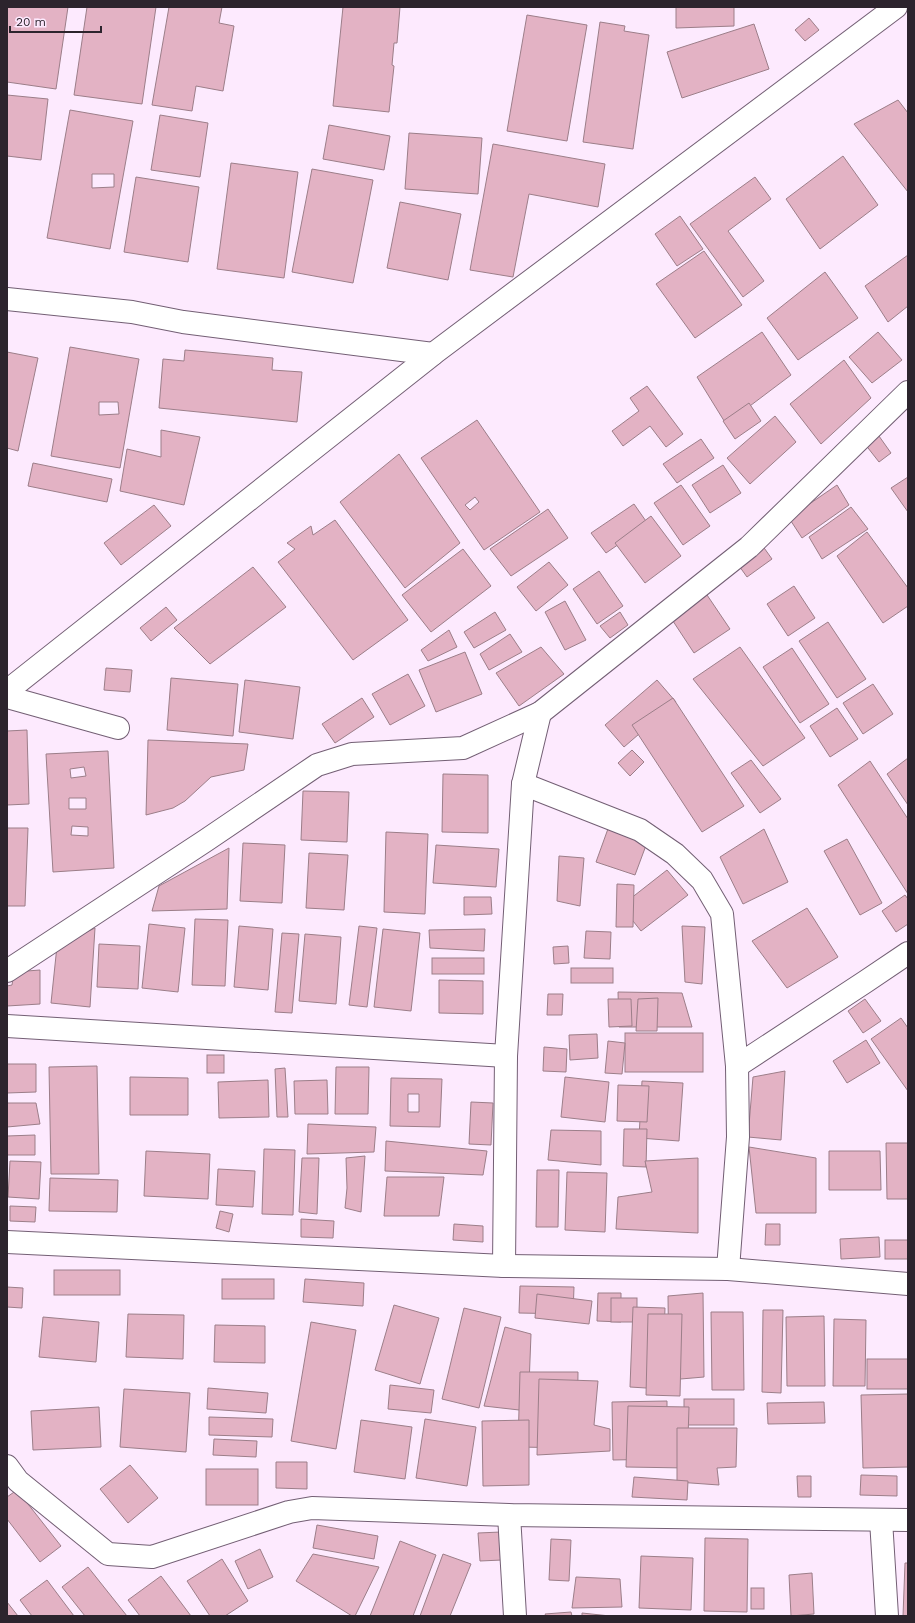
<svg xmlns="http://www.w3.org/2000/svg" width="915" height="1623" font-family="'Work Sans',sans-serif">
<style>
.building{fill:#e3b2c4;stroke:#9c7e89;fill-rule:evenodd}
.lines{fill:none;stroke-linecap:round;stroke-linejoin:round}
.minor-casing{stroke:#735f74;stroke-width:24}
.minor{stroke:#fff;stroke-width:22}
</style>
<rect width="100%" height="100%" fill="#fdeafe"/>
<g class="building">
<polygon points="7,7 68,7 56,89 7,82"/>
<polygon points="87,7 156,7 142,104 74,95"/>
<polygon points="169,7 222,7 219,23 234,26 223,91 196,86 192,111 152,105"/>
<polygon points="343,7 400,7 397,43 394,43 392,65 394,66 389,112 333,106"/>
<polygon points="676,7 734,7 734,26 676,28"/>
<polygon points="527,15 587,25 567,141 507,131"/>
<polygon points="809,18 819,30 805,41 795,30"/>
<polygon points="600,22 625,26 624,31 649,35 633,149 583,142"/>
<polygon points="754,24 769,69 682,98 667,52"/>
<polygon points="7,95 48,99 41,160 7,156"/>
<polygon points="898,100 908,113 908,192 854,124"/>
<path d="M70,110l63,11 -23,128 -63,-11zM92,174h22v13l-22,1z"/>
<polygon points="160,115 208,123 200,177 151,170"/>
<polygon points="329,125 390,136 384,170 323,159"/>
<polygon points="409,133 482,138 478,194 405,189"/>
<polygon points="493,144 605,164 598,207 529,194 513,277 470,270"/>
<polygon points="843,156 878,205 820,249 786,199"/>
<polygon points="231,163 298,172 284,278 217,269"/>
<polygon points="312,169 373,180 353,283 292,272"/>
<polygon points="136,177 199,187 188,262 124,252"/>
<polygon points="755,177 771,199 728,231 764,281 743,297 690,224"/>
<polygon points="400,202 461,214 448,280 387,268"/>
<polygon points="680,216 703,249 677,266 655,234"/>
<polygon points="704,251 742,305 695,338 656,284"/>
<polygon points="908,255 908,306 888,322 865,286"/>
<polygon points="825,272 858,318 798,360 767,318"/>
<polygon points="762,332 791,375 726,424 697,377"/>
<polygon points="878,332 902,360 872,383 849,357"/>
<path d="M70,347l69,12 -19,109 -69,-12zM99,402h19l1,12 -20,1z"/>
<polygon points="185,350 273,358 272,370 302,372 297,422 159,408 163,359 184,361"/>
<polygon points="7,352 38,358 18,451 7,448"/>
<polygon points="844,360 871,398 821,444 790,404"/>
<polygon points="647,386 683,434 666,447 650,426 623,446 612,431 639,411 630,398"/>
<polygon points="749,403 761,421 735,439 723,421"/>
<polygon points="775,416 796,442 750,484 727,458"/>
<path d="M477,420l63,92 -56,38 -63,-92zM475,497l4,5 -9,8 -5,-5z"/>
<polygon points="874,429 891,453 879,462 861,439"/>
<polygon points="161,430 200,437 184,505 120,491 127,449 161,457"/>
<polygon points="701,439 714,458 677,483 663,464"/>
<polygon points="399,454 460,543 405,588 340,502"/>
<polygon points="33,463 112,479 107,502 28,486"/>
<polygon points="723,465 741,493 710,513 692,485"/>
<polygon points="908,477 908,512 891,488"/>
<polygon points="681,485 710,526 683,545 654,503"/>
<polygon points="837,485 849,505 802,538 789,518"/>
<polygon points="634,504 648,524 606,553 591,533"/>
<polygon points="154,505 171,526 121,565 104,543"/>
<polygon points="851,507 868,529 822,559 809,537"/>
<polygon points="548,509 568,538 511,576 490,549"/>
<polygon points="651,516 681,556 645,583 615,543"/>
<polygon points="335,520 408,620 353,660 278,562 295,549 287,543 311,526 313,535"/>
<polygon points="867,532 908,588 908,606 883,623 837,556"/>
<polygon points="762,545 772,559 747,577 737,563"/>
<polygon points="463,549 491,586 431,632 402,595"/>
<polygon points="549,562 568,585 536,611 517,587"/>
<polygon points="253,567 286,607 210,664 174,628"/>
<polygon points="599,571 623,606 597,624 573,589"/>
<polygon points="794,586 815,618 788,636 767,604"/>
<polygon points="705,592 730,629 694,653 669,615"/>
<polygon points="565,601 586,640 565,650 545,612"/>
<polygon points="166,607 177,620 151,641 140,628"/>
<polygon points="495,612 506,630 474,648 464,632"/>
<polygon points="620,612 628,625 610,638 600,626"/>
<polygon points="828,622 866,679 837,698 799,641"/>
<polygon points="449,630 457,647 428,661 421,650"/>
<polygon points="510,634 522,652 489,670 480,654"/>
<polygon points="541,647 564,674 519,706 496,673"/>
<polygon points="740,647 805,738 763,766 693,679"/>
<polygon points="792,648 829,704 800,723 763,667"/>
<polygon points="465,652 482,694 436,712 419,670"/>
<polygon points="106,668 132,670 130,692 104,690"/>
<polygon points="408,674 425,706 390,725 372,694"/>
<polygon points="171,678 238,684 233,736 167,730"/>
<polygon points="245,680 300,687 293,739 239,732"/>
<polygon points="657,680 676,702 624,747 605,725"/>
<polygon points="873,684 893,714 863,734 843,703"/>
<polygon points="362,698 374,717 335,743 322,724"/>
<polygon points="673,698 744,806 702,832 632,725"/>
<polygon points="837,708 858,739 830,757 810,726"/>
<polygon points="27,730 29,804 7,805 7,731"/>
<polygon points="148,740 248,744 244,770 211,777 185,801 173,808 146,815"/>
<polygon points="632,750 644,762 630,776 618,763"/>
<path d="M108,751l6,117 -61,4 -7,-118zM84,767l2,9 -15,2 -1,-9zM69,798h17v11h-17zM72,826l16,1v9l-17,-1z"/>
<polygon points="908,758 908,805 887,774"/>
<polygon points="751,760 781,799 760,813 731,773"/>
<polygon points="870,761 908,819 908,894 838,785"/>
<polygon points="443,774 488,775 488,833 442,832"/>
<polygon points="303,791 349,792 347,842 301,840"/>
<polygon points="609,826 648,840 635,875 596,862"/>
<polygon points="7,828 28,828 25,906 7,906"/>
<polygon points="764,829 788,882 743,904 720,857"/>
<polygon points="386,832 428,834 425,914 384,912"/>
<polygon points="847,839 882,903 860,915 824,851"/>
<polygon points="243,843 285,845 282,903 240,901"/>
<polygon points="436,845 499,849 496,887 433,883"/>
<polygon points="229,848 227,909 152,911 159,886"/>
<polygon points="309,853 348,855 344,910 306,908"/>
<polygon points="559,856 584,858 580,906 557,901"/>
<polygon points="667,870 688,895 641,931 621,906"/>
<polygon points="617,884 634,885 633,927 616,927"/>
<polygon points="905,895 908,899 908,924 896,932 882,911"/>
<polygon points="464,897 491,897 492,914 464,915"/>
<polygon points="807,908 838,957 787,988 752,941"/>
<polygon points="195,919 228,920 225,986 192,985"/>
<polygon points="149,924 185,928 178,992 142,988"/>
<polygon points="239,926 273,929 268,990 234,987"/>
<polygon points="359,926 377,928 367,1007 349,1005"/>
<polygon points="682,926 705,927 702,984 685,982"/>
<polygon points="95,928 90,1007 51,1003 57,946"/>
<polygon points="383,929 420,933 411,1011 374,1007"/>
<polygon points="485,929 484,951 430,948 429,930"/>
<polygon points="586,931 611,932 610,959 584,958"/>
<polygon points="282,933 299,934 292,1013 275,1012"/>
<polygon points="305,934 341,937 336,1004 299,1001"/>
<polygon points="99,944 140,946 138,989 97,987"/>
<polygon points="568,946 569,963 554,964 553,947"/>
<rect x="432" y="958" width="52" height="16"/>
<rect x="571" y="968" width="42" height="15"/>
<polygon points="40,970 40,1004 7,1006 7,986 12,985 14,972"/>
<polygon points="439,980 483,981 483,1014 439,1013"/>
<polygon points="618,992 682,993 692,1027 619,1027"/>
<polygon points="548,994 563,994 562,1015 547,1015"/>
<polygon points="658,998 657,1031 636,1031 638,999"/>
<polygon points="608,999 631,999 632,1026 609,1027"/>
<polygon points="865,999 881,1021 863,1033 848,1011"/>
<polygon points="901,1018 908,1028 908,1091 871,1039"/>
<rect x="625" y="1033" width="78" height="39"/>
<polygon points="597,1034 598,1058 570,1060 569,1035"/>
<polygon points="866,1040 880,1063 847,1083 833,1061"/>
<polygon points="608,1041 625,1043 622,1074 605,1073"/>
<polygon points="544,1047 567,1049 566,1072 543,1071"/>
<rect x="207" y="1055" width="17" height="18"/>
<polygon points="7,1064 36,1064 36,1092 7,1093"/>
<polygon points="97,1066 99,1174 51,1174 49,1067"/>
<polygon points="336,1067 369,1067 368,1114 335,1114"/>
<polygon points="285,1068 288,1117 277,1117 275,1069"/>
<polygon points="785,1071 781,1140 748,1137 753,1077"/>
<polygon points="130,1077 188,1078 188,1115 130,1115"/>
<polygon points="565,1077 609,1082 605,1122 561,1117"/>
<path d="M391,1078l51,1 -2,48 -50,-1zM408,1094h11v18h-11z"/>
<polygon points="268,1080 269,1117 219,1118 218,1082"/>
<polygon points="327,1080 328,1114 295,1114 294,1081"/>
<polygon points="642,1081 683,1083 679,1141 639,1138"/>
<polygon points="618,1085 649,1086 647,1122 617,1121"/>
<polygon points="471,1102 493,1103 491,1145 469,1144"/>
<polygon points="7,1103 36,1103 40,1124 7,1127"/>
<polygon points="308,1124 376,1127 374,1152 307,1154"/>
<polygon points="624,1129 647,1129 646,1167 623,1166"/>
<polygon points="551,1130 601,1131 601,1165 548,1160"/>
<polygon points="35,1135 35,1155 7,1155 7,1136"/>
<polygon points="386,1141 487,1151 483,1175 385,1171"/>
<polygon points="886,1143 908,1143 908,1199 887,1199"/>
<polygon points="749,1147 816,1158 816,1213 756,1213"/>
<polygon points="264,1149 295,1150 293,1215 262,1214"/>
<polygon points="146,1151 210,1154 208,1199 144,1196"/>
<polygon points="829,1151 880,1151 881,1190 829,1190"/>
<polygon points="365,1156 361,1212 345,1208 347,1188 346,1158"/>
<polygon points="302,1158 319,1158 317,1214 299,1212"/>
<polygon points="698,1158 698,1233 616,1229 618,1197 652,1192 645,1161"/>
<polygon points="10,1161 41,1162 39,1199 8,1197"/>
<polygon points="218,1169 255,1171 253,1207 216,1205"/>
<polygon points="537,1170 559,1170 558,1227 536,1227"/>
<polygon points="567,1172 607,1173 605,1232 565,1230"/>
<polygon points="387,1177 444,1177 439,1216 384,1216"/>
<polygon points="50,1178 118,1180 117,1212 49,1211"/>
<polygon points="10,1206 36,1207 35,1222 10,1221"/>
<polygon points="220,1211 233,1214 229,1232 216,1228"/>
<polygon points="301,1219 334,1221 333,1238 301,1237"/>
<polygon points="454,1224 483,1226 483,1242 453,1240"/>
<polygon points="766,1224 780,1224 780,1245 765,1245"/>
<polygon points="879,1237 880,1257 841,1259 840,1239"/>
<rect x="885" y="1240" width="23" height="19"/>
<rect x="54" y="1270" width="66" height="25"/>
<rect x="222" y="1279" width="52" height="20"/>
<polygon points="305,1279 364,1283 363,1306 303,1302"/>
<polygon points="520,1286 574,1287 573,1314 519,1313"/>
<polygon points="7,1287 23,1288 22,1308 7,1307"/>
<polygon points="598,1293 621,1293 621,1322 597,1321"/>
<polygon points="703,1293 704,1377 669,1380 668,1296"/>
<polygon points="537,1294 592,1301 589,1324 535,1318"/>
<rect x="611" y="1298" width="26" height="24"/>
<polygon points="394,1305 439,1318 420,1384 375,1370"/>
<polygon points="633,1307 665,1308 662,1389 630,1387"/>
<polygon points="464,1308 501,1317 479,1408 442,1399"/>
<polygon points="763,1310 783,1310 781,1393 762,1392"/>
<polygon points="711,1312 743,1312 744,1390 712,1390"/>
<polygon points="128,1314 184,1315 183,1359 126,1357"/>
<polygon points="648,1314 682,1314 680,1396 646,1395"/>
<polygon points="824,1316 825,1386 787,1386 786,1317"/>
<polygon points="43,1317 99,1322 96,1362 39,1357"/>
<polygon points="834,1319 866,1320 865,1386 833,1386"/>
<polygon points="311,1322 356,1330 336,1449 291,1441"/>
<polygon points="215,1325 265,1326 265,1363 214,1362"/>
<polygon points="505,1327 531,1334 528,1411 484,1406"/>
<rect x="867" y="1359" width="41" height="30"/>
<polygon points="520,1372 578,1372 577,1448 518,1447"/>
<polygon points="539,1379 598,1381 594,1425 610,1429 610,1451 537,1455"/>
<polygon points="390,1385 434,1390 431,1413 388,1409"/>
<polygon points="208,1388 268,1393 266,1413 207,1409"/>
<polygon points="124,1389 190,1393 186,1452 120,1447"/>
<polygon points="908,1394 908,1467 863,1468 861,1395"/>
<rect x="684" y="1399" width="50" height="26"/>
<polygon points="667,1401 667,1459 613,1460 612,1402"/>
<polygon points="824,1402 825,1423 768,1424 767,1403"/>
<polygon points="628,1406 689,1407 687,1468 626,1467"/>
<polygon points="99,1407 101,1447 33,1450 31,1411"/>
<polygon points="209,1417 273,1419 272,1437 209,1435"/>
<polygon points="425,1419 476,1427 467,1486 416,1478"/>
<polygon points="361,1420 412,1427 405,1479 354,1472"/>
<polygon points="529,1420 529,1485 483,1486 482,1421"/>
<polygon points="677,1428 737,1428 736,1467 717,1468 719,1485 677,1482"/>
<polygon points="214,1439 257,1441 256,1457 213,1455"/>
<polygon points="276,1462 307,1462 307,1489 276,1488"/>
<polygon points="130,1465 158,1498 128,1523 100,1489"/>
<rect x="206" y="1469" width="52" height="36"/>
<polygon points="861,1475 897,1476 897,1496 860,1495"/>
<polygon points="797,1476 811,1476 811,1497 798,1497"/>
<polygon points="634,1477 688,1481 687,1500 632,1497"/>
<polygon points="17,1490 61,1546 40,1562 7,1519 7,1497"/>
<polygon points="317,1525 378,1536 374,1559 313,1548"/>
<polygon points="501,1532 502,1560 480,1561 478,1533"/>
<polygon points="705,1538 748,1539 747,1612 704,1611"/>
<polygon points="551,1539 571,1540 569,1581 549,1580"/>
<polygon points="400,1541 436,1555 413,1616 370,1616"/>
<polygon points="260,1549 273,1577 248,1589 235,1561"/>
<polygon points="313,1554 379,1567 355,1616 352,1616 296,1581"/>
<polygon points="443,1554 471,1564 450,1616 420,1616"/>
<polygon points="641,1556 693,1558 691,1610 639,1608"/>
<polygon points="222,1559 248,1601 225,1616 210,1616 187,1581"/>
<polygon points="905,1563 908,1563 908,1616 903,1616"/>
<polygon points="88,1567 127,1616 85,1616 62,1587"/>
<polygon points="812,1573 814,1614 791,1616 789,1575"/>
<polygon points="161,1576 191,1616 140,1616 128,1600"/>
<polygon points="576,1577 620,1579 622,1607 572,1608"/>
<polygon points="47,1580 74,1616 32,1616 20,1600"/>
<rect x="751" y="1588" width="13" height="21"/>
<polygon points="7,1602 18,1616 7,1616"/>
<polygon points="571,1612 572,1616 546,1616 545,1614"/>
<polygon points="582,1613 610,1616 582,1616"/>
</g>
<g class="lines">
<g class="minor-casing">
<g id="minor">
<polyline points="7,299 132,312 183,322 433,354"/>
<polyline points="7,691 433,354 896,7"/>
<polyline points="7,697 118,728"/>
<polyline points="523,784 640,830 675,854 702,880 722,914 737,1066 738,1137 728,1269"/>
<polyline points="7,971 205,841 317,765 352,754 463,748 540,713 749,547 908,392"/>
<polyline points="7,1026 506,1056"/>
<polyline points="737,1066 865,982 908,953"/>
<polyline points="7,1242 504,1266 728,1269 908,1284"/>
<polyline points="504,1266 506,1056 523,784 540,713"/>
<polyline points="7,1466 18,1481 108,1554 152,1557 289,1512 312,1508 509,1515 908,1520"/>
<polyline points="509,1515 515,1616"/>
<polyline points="881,1520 887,1616"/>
</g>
</g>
<use href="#minor" class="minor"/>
</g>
<rect width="915" height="1623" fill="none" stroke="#2c242d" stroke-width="16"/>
<path d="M10 26v6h91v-6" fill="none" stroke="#2c242d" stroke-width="2"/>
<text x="16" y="26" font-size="12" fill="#2c242d" stroke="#fdeafe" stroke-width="3" paint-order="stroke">20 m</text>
</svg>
